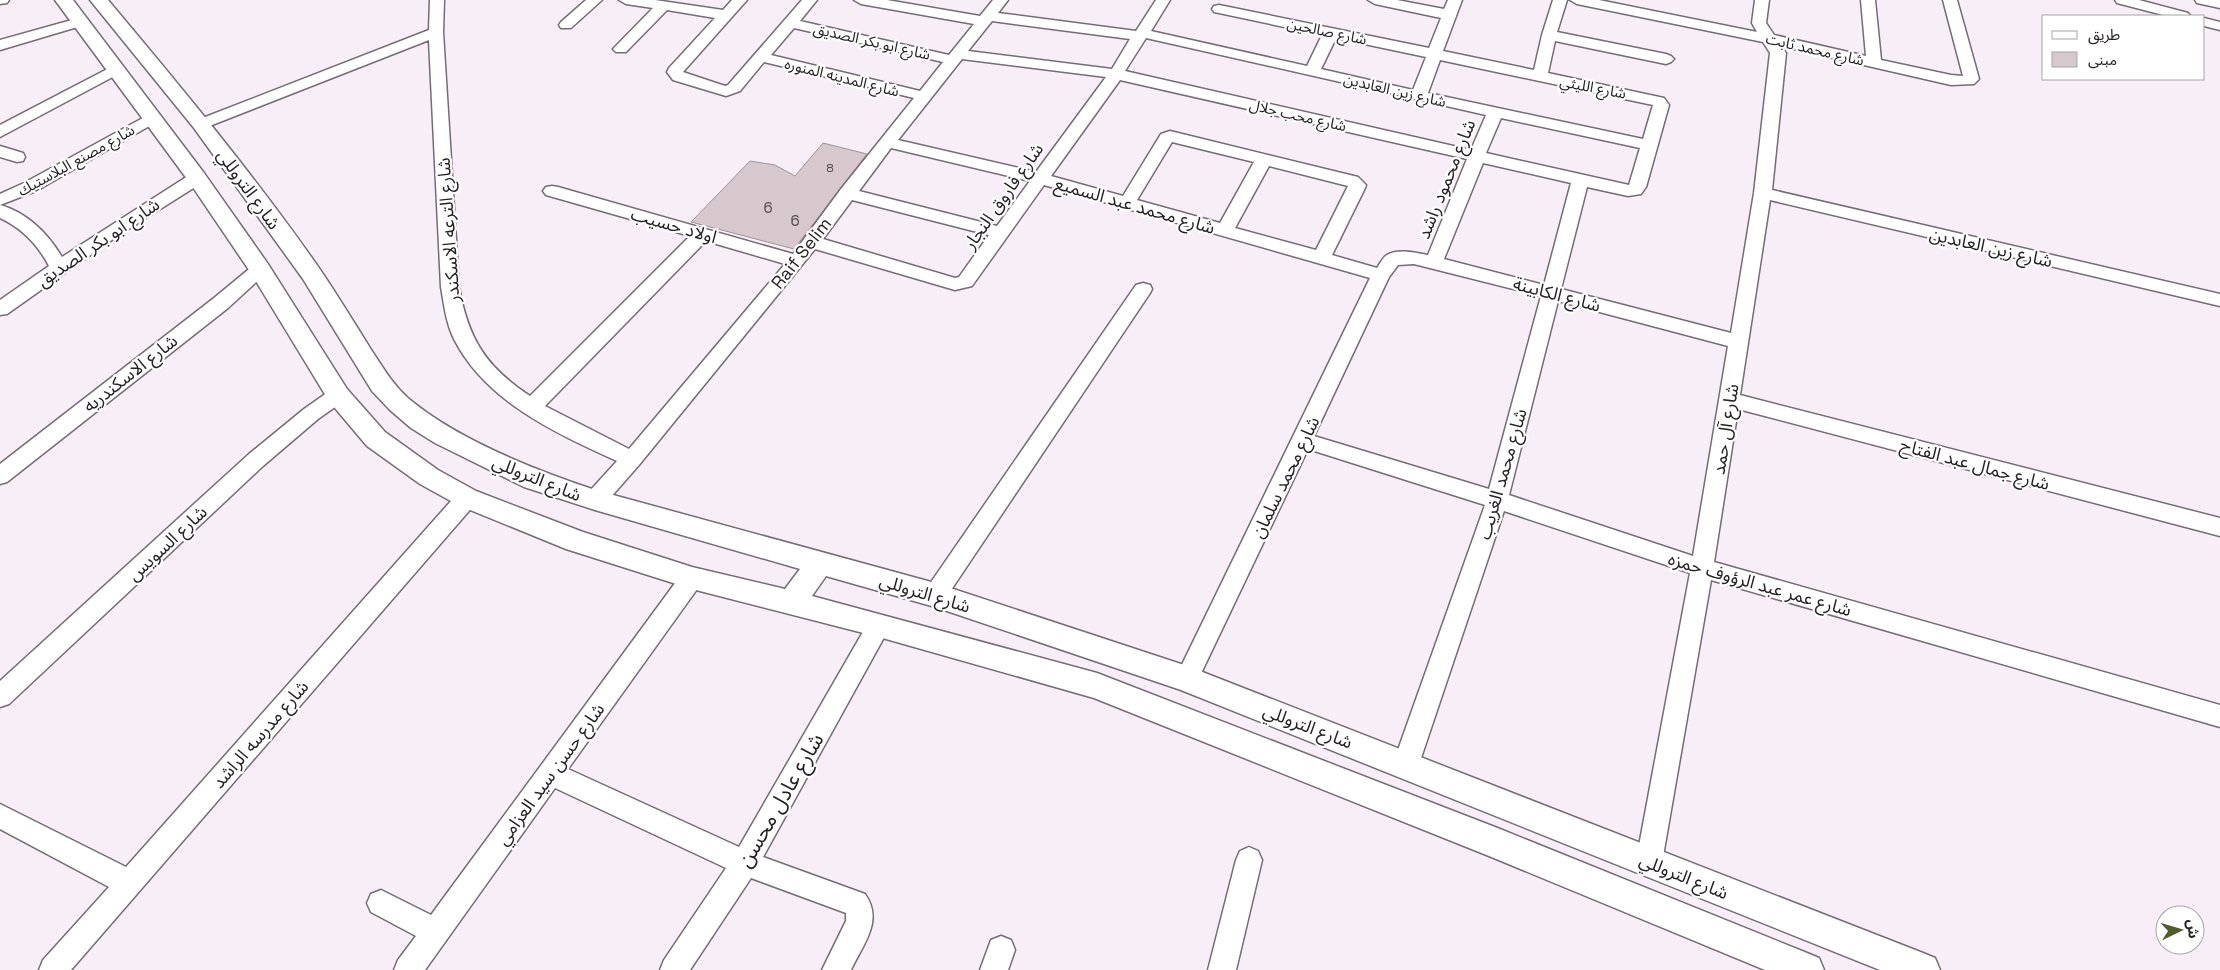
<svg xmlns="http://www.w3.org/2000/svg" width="2220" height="970" font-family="'Space Grotesk','Noto Sans Arabic',sans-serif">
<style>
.building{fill:#d6c8cc;stroke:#a09397}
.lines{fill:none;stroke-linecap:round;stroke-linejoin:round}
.minor-casing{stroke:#756c75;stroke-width:3}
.tertiary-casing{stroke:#756c75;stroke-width:3}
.minor{fill:#fff;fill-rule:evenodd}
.tertiary{fill:#fff;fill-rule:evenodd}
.labels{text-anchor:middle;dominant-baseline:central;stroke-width:4.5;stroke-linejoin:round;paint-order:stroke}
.far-number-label{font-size:12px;fill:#514b4f}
.far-street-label{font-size:15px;fill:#252125;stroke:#fff}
.number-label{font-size:15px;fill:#514b4f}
.street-label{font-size:18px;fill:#252125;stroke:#fff}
.near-street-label{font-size:21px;fill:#252125;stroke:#fff}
</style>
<rect width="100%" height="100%" fill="#f8eef8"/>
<polygon class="building" points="823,143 867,154 794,249 691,222 750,161 775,165 795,176"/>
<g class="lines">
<g class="minor-casing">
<g id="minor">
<polygon points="0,0 9,0 7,3 0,4"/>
<path d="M430,0h14l-1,32 16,255c9,52 27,80 71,109l160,-160 -144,-41 -3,-4 3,-4 6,-1 6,1 235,67 48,-65 73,-91 -150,-36 -24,29 -14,5 -53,-16 -6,-8 2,-4 46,-50 -48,-8 -41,42h-10l-3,-3 40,-41 -27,-4 -7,-4h36l68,10 9,-10h15l-64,72 42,14 3,-1 74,-85h15l-17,21 149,34 25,-31 -113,-20 -7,-4h33l93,16 13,-16h15l-10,13 138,18 20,-31h14l-19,31 156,35 15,-31 -103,-22 -5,-1 -2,-3 2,-3 5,-1 210,43 12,-30 -66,-14 -7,-4h29l47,9 4,-9h14l-19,51 91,19 8,-35 11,-35h14l-10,32 109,22 5,2 3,3 -3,3 -5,2 -111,-23 -7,32 116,25 5,7 -23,82 -5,7 -13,2 -41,-9 -26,102 170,44 23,-140 16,-140 -7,-11 -186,-38 -7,-4h29l158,32 -5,-9 3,-23h14l-3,23 8,12 92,21 -5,-56h14l6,60 70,15 12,1 -20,-76h14l22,79 -5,5 -23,1 -170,-39 5,7 -14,137 448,104v12l-450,-106 -30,195 480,123v18l-482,-127 -24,153 506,143v22l-509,-147 -49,282 -4,9 -9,4 -9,-4 -4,-9 54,-289 -186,-62 -85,253 -4,8 -9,4 -9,-4 -4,-8 92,-259 -177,-56 -113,237 -8,3 -8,-3 -4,-7 195,-401 -326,-93 -72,101 -17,4 -140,-41 -176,216 -36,41 -8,2 -8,-2 -3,-6 3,-6 30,-33c-61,-28 -131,-59 -163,-122 -8,-16 -10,-35 -13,-52l-12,-247 -222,87h-12l-2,-3 2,-3 234,-91zM992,21l138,18 -18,30 -144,-18zM794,28l149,34 -23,29 -149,-36zM1146,38l340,77 -15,35 -346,-79zM1336,38l90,19 -13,33 -92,-21zM962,59l144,18 -70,95 -138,-32zM1440,60l213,45 -10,34 -215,-46zM1120,80l347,79 -39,96c-11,-2 -31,-7 -41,0 -4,2 -7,9 -10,13l-45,-13 33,-67 1,-3 -8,-8 -188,-46 -9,3 -38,62 -72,-20zM1501,118l139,30 -11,37 -143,-32zM1172,142l82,20 -34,61 -83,-23zM891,148l139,33 -33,45 -138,-35zM1483,163l88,20 -27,102 -100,-26zM1269,166l79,20 -32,64 -81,-22zM852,200l137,35 -30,42 -4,1 -132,-39zM706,241l79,23 -156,185 -84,-43zM1414,264l127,32 -52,193 -175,-53 75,-159 9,-12zM1558,301l170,45 -35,210 -184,-61z"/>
<polygon points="586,0 602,0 571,28 561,28 559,25 561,22"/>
<polygon points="2115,0 2139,0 2188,13 2190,16 2167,16 2117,3"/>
<polygon points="2195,0 2220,0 2220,8 2197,3"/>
<polygon points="79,18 84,19 86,22 84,25 0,50 0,40"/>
<polygon points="2204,18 2220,22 2220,30 2204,26"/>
<polygon points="117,64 122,66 125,69 122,72 0,137 0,125"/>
<path d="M152,113l6,2 2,3 -2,3 -122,70 -36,14c28,8 48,29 62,52l129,-83h12l2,4 -2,4 -87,55 -109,77 -7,1v-15l49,-34c-11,-21 -27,-38 -49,-48v-24l24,-11z"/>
<polygon points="0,146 23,153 25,157 23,161 17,162 0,157"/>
<polygon points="260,263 266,265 269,269 266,273 228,308 7,482 0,484 0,464 214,298 254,265"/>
<polygon points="1143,283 1150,285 1152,289 1150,293 943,602 935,604 927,602 924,595 927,588 1136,285"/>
<polygon points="338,388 345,390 348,395 345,400 318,419 263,466 9,704 0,707 0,681 249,454 304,409 331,390"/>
<polygon points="467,490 475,492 478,498 475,504 71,970 39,970 43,960 109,887 0,829 0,804 126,867 459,492"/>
<path d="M692,569l8,2 3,7 -3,7 -132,184 171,78 132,-229 8,-3 8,3 4,7 -4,7 -124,225 102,37c19,27 -2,50 -14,76h-29l24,-49v-8l-95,-35 -61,92h-30l4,-10 62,-92 -171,-80 -130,182h-31l4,-10 18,-24 -45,-24 -4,-9 4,-9 10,-4 50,25 253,-344z"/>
<polygon points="1249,847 1258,851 1262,860 1236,970 1208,970 1236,860 1240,851"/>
<polygon points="1001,936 1011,940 1015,950 1008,970 980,970 991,940"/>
</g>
</g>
<g class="tertiary-casing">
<path id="tertiary" d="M55,0h18l131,173 64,91 79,125 38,43 53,38 38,21 107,41 109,35 93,22 15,-20 -205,-59 -71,-23 -89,-44 -24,-15 -21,-18 -18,-19 -69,-112 -109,-151 -104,-128h18c73,87 146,175 211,268 18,26 34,53 51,80 12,18 22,36 39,51 49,41 126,71 186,91l340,93 252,83 736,287 12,5 5,12h-60l-699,-280 -246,-83 -109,-31 -14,20 285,77 403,156 307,124 12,5 5,12h-59l-276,-114 -395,-158 -215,-61 -187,-48 -126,-40 -108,-44 -38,-21 -53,-38 -38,-45 -78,-128 -61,-90z"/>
</g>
<use href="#minor" class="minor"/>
<use href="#tertiary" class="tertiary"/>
</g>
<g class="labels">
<g class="far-number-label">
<text x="830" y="168">8</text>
</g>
<g class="far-street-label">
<text transform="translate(1327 31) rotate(12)">شارع صالحين</text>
<text transform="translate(872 41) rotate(13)">شارع ابو بكر الصديق</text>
<text transform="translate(1815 49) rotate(13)">شارع محمد ثابت</text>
<text transform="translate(842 77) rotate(14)">شارع المدينه المنوره</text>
<text transform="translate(1593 87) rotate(11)">شارع الليثي</text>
<text transform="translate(1395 90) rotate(13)">شارع زين العابدين</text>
<text transform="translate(1298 115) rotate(13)">شارع محب جلال</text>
<text transform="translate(76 160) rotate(-29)">شارع مصنع البلاستيك</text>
</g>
<g class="number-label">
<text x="768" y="207">6</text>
<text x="795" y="220">6</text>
</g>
<g class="street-label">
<text transform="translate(1446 179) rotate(-68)">شارع محمود راشد</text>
<text transform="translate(249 189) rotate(54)">شارع التروللي</text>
<text transform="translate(1003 196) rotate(-55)">شارع فاروق النجار</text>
<text transform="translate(1135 205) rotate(16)">شارع محمد عبد السميع</text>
<text transform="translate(674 225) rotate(16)">اولاد حسيب</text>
<text transform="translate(448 230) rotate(-94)">شارع الترعه الاسكندر</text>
<text transform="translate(98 242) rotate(-34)">شارع ابو بكر الصديق</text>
<text transform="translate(1991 247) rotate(13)">شارع زين العابدين</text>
<text transform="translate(801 253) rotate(-52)">Raif Selim</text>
<text transform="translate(1557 294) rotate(15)">شارع الكابينة</text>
<text transform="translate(130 373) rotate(-38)">شارع الاسكندريه</text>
<text transform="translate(1725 429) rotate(-81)">شارع آل حمد</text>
<text transform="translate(1975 464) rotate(15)">شارع جمال عبد الفتاح</text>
<text transform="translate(1502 474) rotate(-74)">شارع محمد الغريب</text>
<text transform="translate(1285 477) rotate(-64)">شارع محمد سلمان</text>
<text transform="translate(537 478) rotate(22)">شارع التروللي</text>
<text transform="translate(167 543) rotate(-43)">شارع السويس</text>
<text transform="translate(1760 584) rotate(16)">شارع عمر عبد الرؤوف حمزه</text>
<text transform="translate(925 593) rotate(17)">شارع التروللي</text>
<text transform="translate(1308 726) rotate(21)">شارع التروللي</text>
<text transform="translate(260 734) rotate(-49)">شارع مدرسه الراشد</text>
<text transform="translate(550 774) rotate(-54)">شارع حسن سيد العزامي</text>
<text transform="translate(1684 876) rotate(22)">شارع التروللي</text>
</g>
<g class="near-street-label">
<text transform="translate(780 800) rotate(-60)">شارع عادل محسن</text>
</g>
</g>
<rect x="2042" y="15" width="162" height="65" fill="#ffffff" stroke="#a8a6a8"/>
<rect x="2052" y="31" width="25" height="8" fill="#ffffff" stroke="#a8a6a8"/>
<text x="2088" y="40" font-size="15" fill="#252125">طريق</text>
<rect x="2052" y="52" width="25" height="15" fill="#d6c8cc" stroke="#a8a6a8"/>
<text x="2088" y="65" font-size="15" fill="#252125">مبنى</text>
<g transform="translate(2180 930) rotate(85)"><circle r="24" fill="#ffffff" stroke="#a8a6a8"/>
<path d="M0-4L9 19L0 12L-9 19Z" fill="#525b2a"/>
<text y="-8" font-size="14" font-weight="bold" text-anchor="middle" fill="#252125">ش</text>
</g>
</svg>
